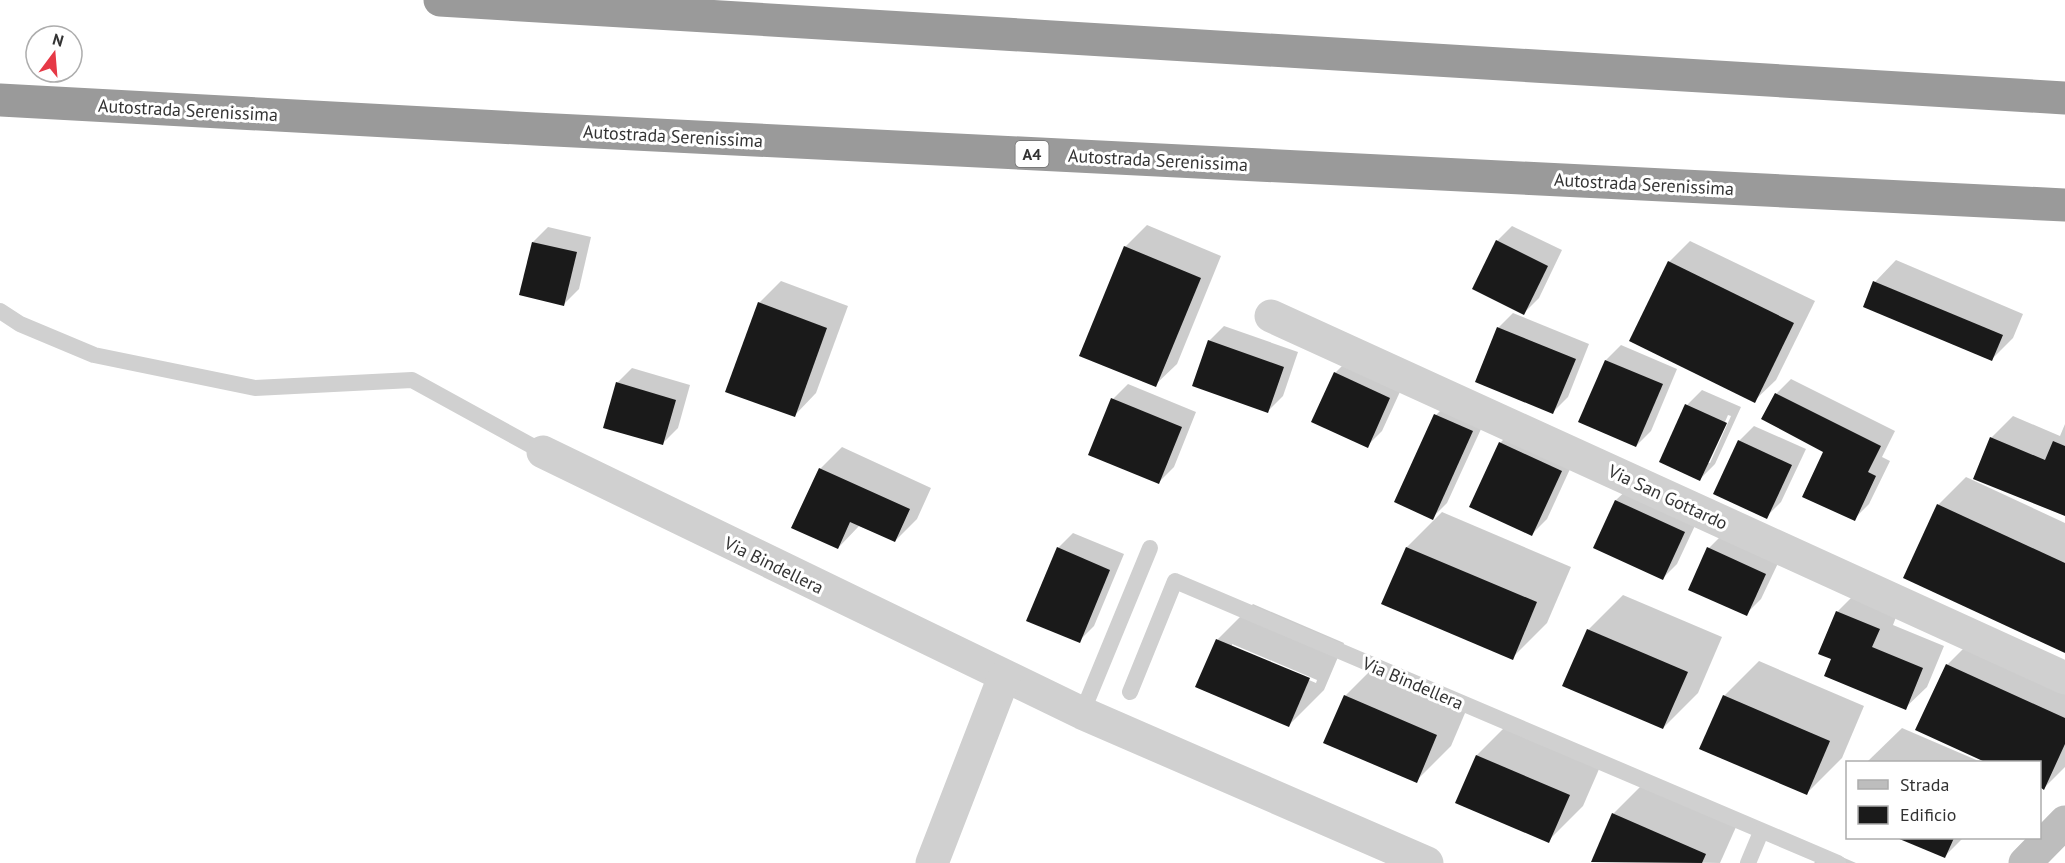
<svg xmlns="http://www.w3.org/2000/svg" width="2065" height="863" font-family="'PT Sans',sans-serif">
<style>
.shadow{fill:#0003;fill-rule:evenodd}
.building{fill:#1a1a1a}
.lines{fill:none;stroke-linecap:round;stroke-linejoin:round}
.lane{stroke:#d0d0d0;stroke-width:16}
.street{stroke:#d0d0d0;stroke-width:33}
.secondary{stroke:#bdbdbd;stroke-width:33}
.highway{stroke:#9a9a9a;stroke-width:33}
.labels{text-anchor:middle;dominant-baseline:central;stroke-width:6;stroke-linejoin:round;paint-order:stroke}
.shield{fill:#fff;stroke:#707070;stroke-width:1.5}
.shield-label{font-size:16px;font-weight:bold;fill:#333}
.street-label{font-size:18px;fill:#333;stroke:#fff}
</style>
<rect width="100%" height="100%" fill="#fff"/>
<g class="shadow">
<polygon points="1147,225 1221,256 1177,364 1155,385 1125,247"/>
<polygon points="1512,226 1562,250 1539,298 1524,313 1497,241"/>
<polygon points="548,227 591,237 579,289 564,304 533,242"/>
<polygon points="1690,241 1815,301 1776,380 1754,401 1669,262"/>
<polygon points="1896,260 2023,314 2013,338 1991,360 1865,306 1875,282"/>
<polygon points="781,281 848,306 816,393 795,415 759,303"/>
<polygon points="1513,313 1589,344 1568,397 1553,412 1498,328"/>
<polygon points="1224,326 1298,352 1283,396 1268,411 1209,341"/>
<polygon points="1621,345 1677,369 1651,431 1636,446 1606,360"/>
<polygon points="1350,358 1404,383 1382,431 1367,446 1335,373"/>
<polygon points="632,368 690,385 678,428 663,443 617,383"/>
<polygon points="1791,379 1895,431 1882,457 1890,461 1869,504 1854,519 1825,451 1763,418 1776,394"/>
<polygon points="1128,384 1196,412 1174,467 1159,482 1090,454 1113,399"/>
<path d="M1702,390l39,17 -26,57 -15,15 -39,-18 26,-56zM1728,415l3,1 -21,47h-3z"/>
<polygon points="1451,400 1487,416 1447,503 1432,518 1436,415"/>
<polygon points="2013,416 2060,436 2065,424 2065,514 1991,438"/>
<polygon points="1754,426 1806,449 1781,502 1766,517 1739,441"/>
<polygon points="1515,428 1576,456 1547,519 1532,534 1500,443"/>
<polygon points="842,447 931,488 917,519 895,541 859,526 838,548 820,469"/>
<polygon points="1966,477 2065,523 2065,651 1938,505"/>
<polygon points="1631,486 1699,517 1677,564 1662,579 1595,547 1616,500"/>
<polygon points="1442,512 1571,567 1547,623 1512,658 1383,603 1407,547"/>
<polygon points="1073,533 1124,554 1094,626 1079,641 1058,548"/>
<polygon points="1724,533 1780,559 1761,599 1746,614 1709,548"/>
<polygon points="1859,590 1900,607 1893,625 1944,646 1927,687 1905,708 1832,659 1837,612"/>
<polygon points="1623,595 1722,637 1698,693 1663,728 1588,630"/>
<path d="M1253,604l91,39 -20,47 -35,35 -92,-39 21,-47zM1232,644l85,36 -1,3 -84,-36z"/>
<polygon points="1969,643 2065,687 2065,767 2044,788 2040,786 2040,762 1989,762 1917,730 1947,665"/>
<polygon points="1380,661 1471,699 1451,746 1416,781 1345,696"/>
<polygon points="1759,661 1864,706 1842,758 1807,793 1724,696"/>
<polygon points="1512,720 1603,760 1583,806 1548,841 1457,803 1477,755"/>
<polygon points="1902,728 1981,762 1867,762"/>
<polygon points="1648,779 1740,818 1720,863 1593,861 1613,814"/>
<polygon points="1900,838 1963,838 1945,856"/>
<polygon points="1826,850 1856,863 1814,863"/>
</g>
<g class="building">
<polygon points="1496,240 1548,266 1524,315 1472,289"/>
<polygon points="532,242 577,252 564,306 519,295"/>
<polygon points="1124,246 1201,278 1156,387 1079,356"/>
<polygon points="1668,261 1794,323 1755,403 1629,341"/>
<polygon points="1873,281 2003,335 1992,361 1863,307"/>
<polygon points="758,302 827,328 795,417 725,392"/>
<polygon points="1497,327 1576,359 1553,414 1475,382"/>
<polygon points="1208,340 1284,367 1268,413 1192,386"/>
<polygon points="1605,360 1663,384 1636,447 1578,422"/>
<polygon points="1334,372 1390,398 1368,448 1311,422"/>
<polygon points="616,382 676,400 663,445 603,428"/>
<polygon points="1775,393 1881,446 1868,472 1876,476 1855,521 1802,497 1823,452 1761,419"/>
<polygon points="1111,398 1182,427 1159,484 1088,455"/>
<polygon points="1685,404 1727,423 1700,481 1659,462"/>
<polygon points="1434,414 1473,431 1433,520 1394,502"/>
<polygon points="1990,437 2045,460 2053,441 2065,446 2065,516 1973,479"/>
<polygon points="1738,440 1792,465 1767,519 1713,494"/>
<polygon points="1499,442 1562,471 1532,536 1469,507"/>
<polygon points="819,468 910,509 895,542 850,522 838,549 791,528"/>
<polygon points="1615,500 1685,532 1663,580 1593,548"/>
<polygon points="1937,504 2065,563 2065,653 1903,578"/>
<polygon points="1057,547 1110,570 1080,643 1026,621"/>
<polygon points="1406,547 1537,602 1513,660 1381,604"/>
<polygon points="1707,547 1766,574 1747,616 1688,590"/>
<polygon points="1836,611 1880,629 1872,647 1923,668 1906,710 1824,676 1831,659 1818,654"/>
<polygon points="1587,629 1688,672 1663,729 1562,686"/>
<polygon points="1216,639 1310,678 1289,727 1195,687"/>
<polygon points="1946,664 2065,718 2065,744 2044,790 2040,787 2040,762 1985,762 1915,730"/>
<polygon points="1344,695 1437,735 1417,783 1323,743"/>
<polygon points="1723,695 1830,741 1807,795 1699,749"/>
<polygon points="1476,755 1570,795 1549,843 1455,803"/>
<polygon points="1612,813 1706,854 1702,863 1591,862"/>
<polygon points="1897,838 1954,838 1945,858"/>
</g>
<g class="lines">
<g class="lane">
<polyline points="0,311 20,324 94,355 255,388 412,380 543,452"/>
<polyline points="1130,692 1175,581 1838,863"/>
<polyline points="1082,713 1150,548"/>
<polyline points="1748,863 1761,832"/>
</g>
<g class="street">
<polyline points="1271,316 2065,678"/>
<polyline points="543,452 1082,713 1427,863"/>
<polyline points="932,863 1004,677"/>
</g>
<polyline class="secondary" points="2025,863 2065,822"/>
<g class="highway">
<polyline points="440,0 2065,98"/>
<polyline points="0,100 535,129 2065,205"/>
</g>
</g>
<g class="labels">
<rect class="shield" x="1015.5" y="141" width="33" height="26" rx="4.5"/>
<g class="shield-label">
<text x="1032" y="154">A4</text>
</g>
<g class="street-label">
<text transform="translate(188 110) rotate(3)">Autostrada Serenissima</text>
<text transform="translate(673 136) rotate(3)">Autostrada Serenissima</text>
<text transform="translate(1158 160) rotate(3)">Autostrada Serenissima</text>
<text transform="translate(1644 184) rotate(3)">Autostrada Serenissima</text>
<text transform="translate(1668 497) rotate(25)">Via San Gottardo</text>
<text transform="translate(774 565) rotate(26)">Via Bindellera</text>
<text transform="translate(1413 683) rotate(23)">Via Bindellera</text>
</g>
</g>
<rect x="1846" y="761" width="195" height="78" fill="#ffffff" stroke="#adadad" stroke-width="1.5"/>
<rect x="1858" y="780" width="30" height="9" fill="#bdbdbd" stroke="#adadad" stroke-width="1.5"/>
<text x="1900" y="791" font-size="18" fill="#333333">Strada</text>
<rect x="1858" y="806" width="30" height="18" fill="#1a1a1a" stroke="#adadad" stroke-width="1.5"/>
<text x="1900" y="821" font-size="18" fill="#333333">Edificio</text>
<g transform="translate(54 54) rotate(16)"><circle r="28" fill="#ffffff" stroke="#adadad" stroke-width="1.5"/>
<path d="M0-4.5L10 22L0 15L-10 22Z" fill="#e63946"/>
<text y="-9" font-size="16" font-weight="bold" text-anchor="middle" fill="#333333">N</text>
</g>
</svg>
